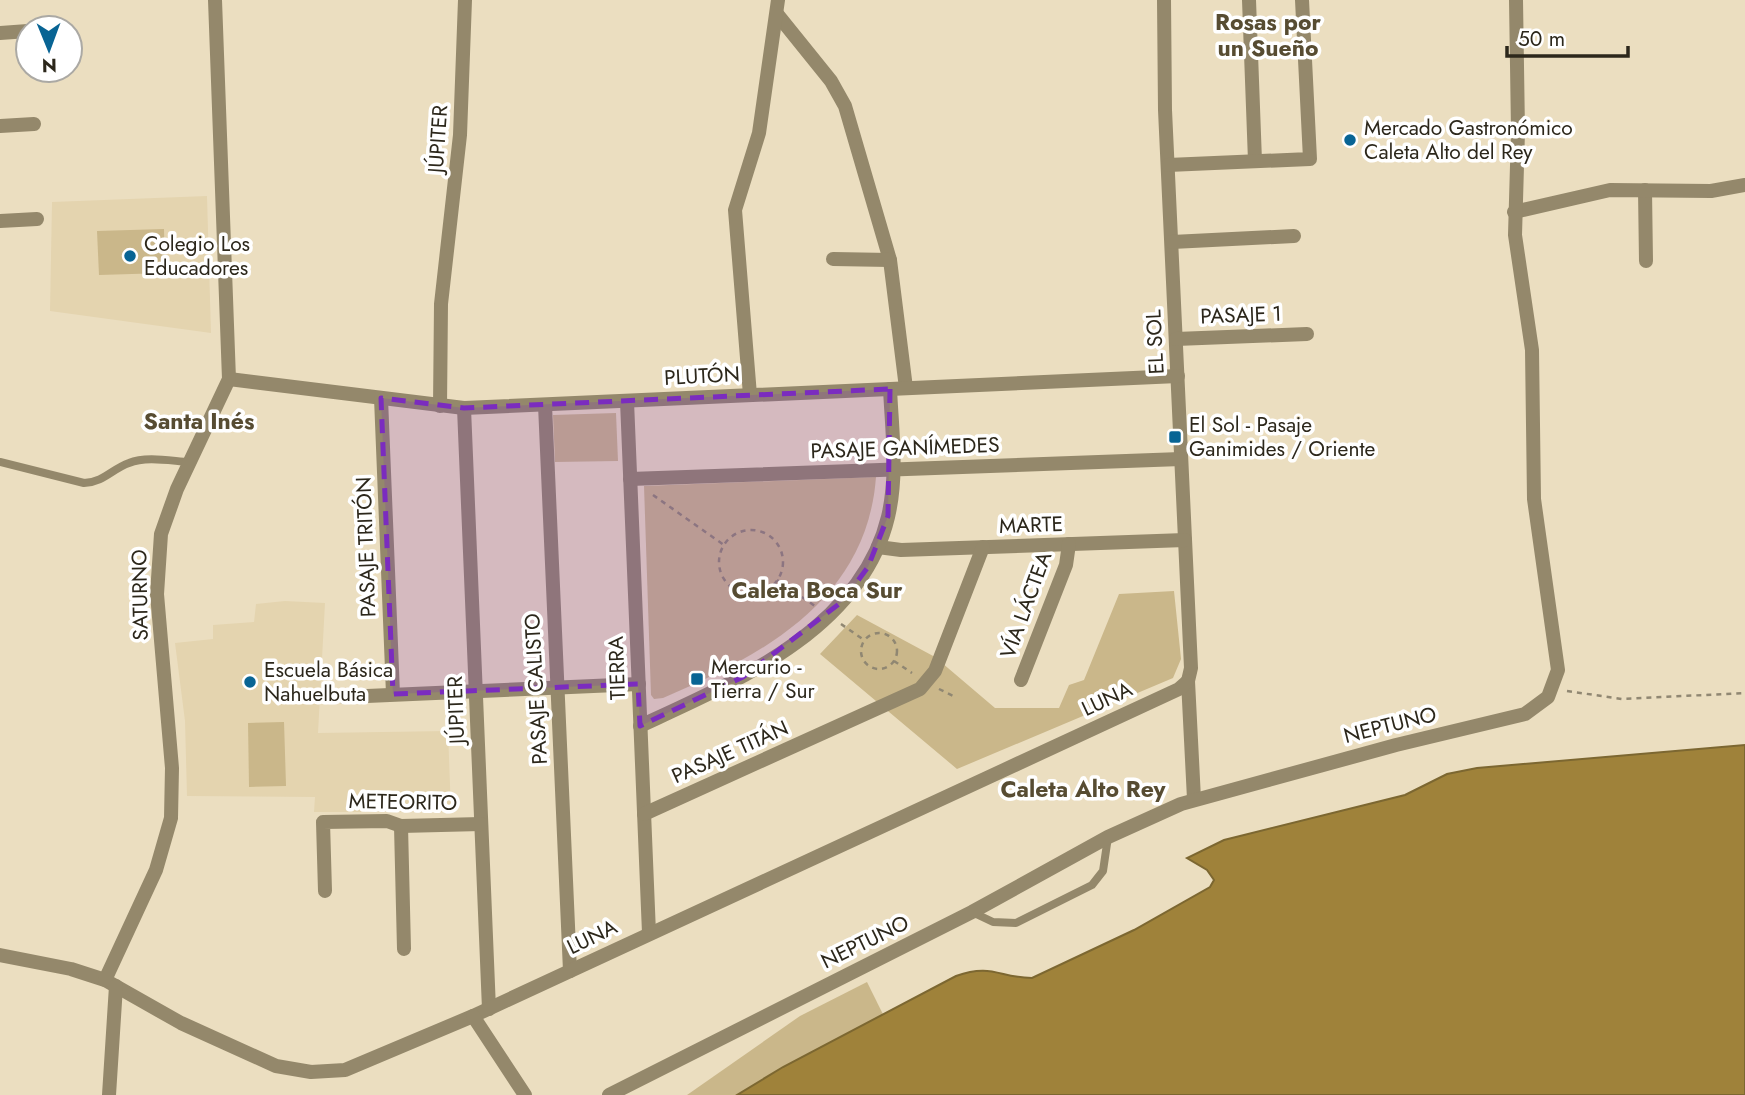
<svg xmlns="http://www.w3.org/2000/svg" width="1745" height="1095" font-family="Jost,sans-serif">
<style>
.built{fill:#e4d4af}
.green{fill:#cab78a}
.water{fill:#9f823a;stroke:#7c6731;stroke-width:2}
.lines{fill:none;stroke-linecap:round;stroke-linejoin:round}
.path{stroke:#908772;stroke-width:2.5;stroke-dasharray:5 5;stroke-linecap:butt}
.lane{stroke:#94886b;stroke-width:8}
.street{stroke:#94886b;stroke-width:14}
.marked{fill:#7b2cbf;fill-opacity:0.2;stroke:#7b2cbf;stroke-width:5;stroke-dasharray:14 9;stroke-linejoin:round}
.poi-dot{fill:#086494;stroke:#fff;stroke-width:2.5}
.labels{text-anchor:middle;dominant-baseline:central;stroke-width:7;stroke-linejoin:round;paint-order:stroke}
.poi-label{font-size:21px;fill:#2c271b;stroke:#fff;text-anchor:start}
.street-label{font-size:21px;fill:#2c271b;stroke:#fff}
.neighbourhood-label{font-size:23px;font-weight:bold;fill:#574c32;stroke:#fff}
</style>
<rect width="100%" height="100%" fill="#ebdec0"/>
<g class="built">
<polygon points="207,196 211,333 50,311 52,202"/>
<polygon points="285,601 325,603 318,733 448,731 451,812 314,812 315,797 187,796 185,721 175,643 213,639 213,625 254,622 256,604"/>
</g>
<g class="green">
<polygon points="164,229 165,273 99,275 97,231"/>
<polygon points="616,413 618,461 555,462 553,415"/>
<path d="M876,477c-9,122 -112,178 -213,221l-9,1 -3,-4 -7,-209z"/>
<polygon points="1174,591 1181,659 1173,678 957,769 820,654 857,615 935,657 995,708 1059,708 1069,685 1084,680 1119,594"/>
<polygon points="284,722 286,786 249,787 248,723"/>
<polygon points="867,982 923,1095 687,1095 800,1016"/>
</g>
<path class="water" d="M1745,745v350h-1008l46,-28 173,-91c36,-13 44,2 76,2l102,-48 76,-43 4,-7 -7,-10 -20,-12 37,-18 181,-45 42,-21 30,-6z"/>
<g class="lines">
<g class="path">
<polyline points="653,495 724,545"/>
<circle cx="751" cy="562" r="32"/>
<polyline points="777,580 815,606"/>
<polyline points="841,624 864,640"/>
<circle cx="879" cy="651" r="18"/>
<polyline points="894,661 912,673"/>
<polyline points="939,689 955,697"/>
<polyline points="1567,691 1622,699 1745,693"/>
<polyline points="448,740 464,739"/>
</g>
<g class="lane">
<path d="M0,462l84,21c20,-1 28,-14 45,-20 17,-7 42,-2 60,-1"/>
<polyline points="972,912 993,922 1016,923 1092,885 1103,871 1108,837"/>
</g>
<g class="street">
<polyline points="1164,0 1165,110 1191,668 1188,681 1194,799"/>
<polyline points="1249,0 1255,161"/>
<polyline points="777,14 831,81 845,106 890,260 906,388"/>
<polyline points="0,33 28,31"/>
<polyline points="0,126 34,124"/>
<polyline points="1168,165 1310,159 1302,0"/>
<polyline points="1645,190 1646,261"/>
<polyline points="1514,212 1610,190 1711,191 1745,185"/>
<polyline points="0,221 37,219"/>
<polyline points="1172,242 1294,236"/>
<polyline points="833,259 890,260"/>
<polyline points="1176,339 1307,334"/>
<polyline points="229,379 464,408 1178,376"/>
<polyline points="750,395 735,210 759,133 778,0"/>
<polyline points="381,398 393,694"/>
<polyline points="627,401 649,933"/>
<polyline points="545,405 570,971"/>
<polyline points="440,406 441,304 460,135 465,0"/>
<polyline points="464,408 489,1009"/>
<polyline points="630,479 1181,459"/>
<polyline points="878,547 901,550 1185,540"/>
<polyline points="1021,680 1066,565 1069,544"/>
<polyline points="344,697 639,684"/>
<path d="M640,726c95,-44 221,-96 248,-209 10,-42 4,-86 2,-128"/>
<polyline points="644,814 920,689 935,671 983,547"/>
<polyline points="401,826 404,949"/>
<polyline points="325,891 323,822 387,821 401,826 481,824"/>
<polyline points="0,955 71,969 105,980 181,1023 276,1066 311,1072 345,1070 473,1016 1179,689 1188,681"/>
<polyline points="105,980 156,870 171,818 172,768 157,594 161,534 177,489 229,379 215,0"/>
<polyline points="473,1016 525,1095"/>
<polyline points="109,1095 116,986"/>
<polyline points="609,1095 972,912 1108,837 1181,804 1396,745 1525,714 1548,697 1558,670 1534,499 1532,350 1515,235 1518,131 1516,0"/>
</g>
</g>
<path class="marked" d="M890,389l-2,127 -20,51 -25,34 -100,76 -103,49 -2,-42 -245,10 -12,-296 83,10z"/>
<g class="poi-dot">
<circle cx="1350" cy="140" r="7"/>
<circle cx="130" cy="256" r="7"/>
<rect x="1168" y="430" width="14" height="14" rx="3.5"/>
<rect x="690" y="672" width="14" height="14" rx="3.5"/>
<circle cx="250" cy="682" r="7"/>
</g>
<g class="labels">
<g class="poi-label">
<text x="1364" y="128">Mercado Gastronómico<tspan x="1364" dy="24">Caleta Alto del Rey</tspan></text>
<text x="144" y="244">Colegio Los<tspan x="144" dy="24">Educadores</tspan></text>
<text x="1189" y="425">El Sol - Pasaje<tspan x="1189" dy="24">Ganimides / Oriente</tspan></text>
<text x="711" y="667">Mercurio -<tspan x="711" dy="24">Tierra / Sur</tspan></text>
<text x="264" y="670">Escuela Básica<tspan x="264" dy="24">Nahuelbuta</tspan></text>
</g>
<g class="street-label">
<text transform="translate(438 139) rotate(-86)">JÚPITER</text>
<text transform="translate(1241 315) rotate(-2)">PASAJE 1</text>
<text transform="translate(1155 342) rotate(-93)">EL SOL</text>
<text transform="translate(702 376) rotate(-3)">PLUTÓN</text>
<text transform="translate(905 448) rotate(-2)">PASAJE GANÍMEDES</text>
<text transform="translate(1031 525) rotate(-2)">MARTE</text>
<text transform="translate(366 547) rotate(-92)">PASAJE TRITÓN</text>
<text transform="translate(140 595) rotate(-91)">SATURNO</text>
<text transform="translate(1026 605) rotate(-70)">VÍA LÁCTEA</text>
<text transform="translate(617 668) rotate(-92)">TIERRA</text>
<text transform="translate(536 689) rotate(-93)">PASAJE CALISTO</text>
<text transform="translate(1107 699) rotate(-25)">LUNA</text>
<text transform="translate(456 710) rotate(-92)">JÚPITER</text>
<text transform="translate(1390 725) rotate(-14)">NEPTUNO</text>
<text transform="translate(730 752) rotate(-24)">PASAJE TITÁN</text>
<text transform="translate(403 802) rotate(1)">METEORITO</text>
<text transform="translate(592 937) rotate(-26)">LUNA</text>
<text transform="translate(865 942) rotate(-26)">NEPTUNO</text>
</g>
<g class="neighbourhood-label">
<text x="1268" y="22">Rosas por<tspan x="1268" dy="26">un Sueño</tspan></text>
<text x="199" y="421">Santa Inés</text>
<text x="817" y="590">Caleta Boca Sur</text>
<text x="1083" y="789">Caleta Alto Rey</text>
</g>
</g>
<g transform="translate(49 49) rotate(179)"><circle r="33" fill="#ffffff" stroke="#aba9a4" stroke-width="2"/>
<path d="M0-5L12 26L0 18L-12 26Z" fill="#086494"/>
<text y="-10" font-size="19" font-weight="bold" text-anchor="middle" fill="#2c271b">N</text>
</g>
<path d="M1507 46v10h121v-10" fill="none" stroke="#2c271b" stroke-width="3.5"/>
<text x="1518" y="46" font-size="21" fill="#2c271b" stroke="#ffffff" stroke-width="5" paint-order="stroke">50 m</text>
</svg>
